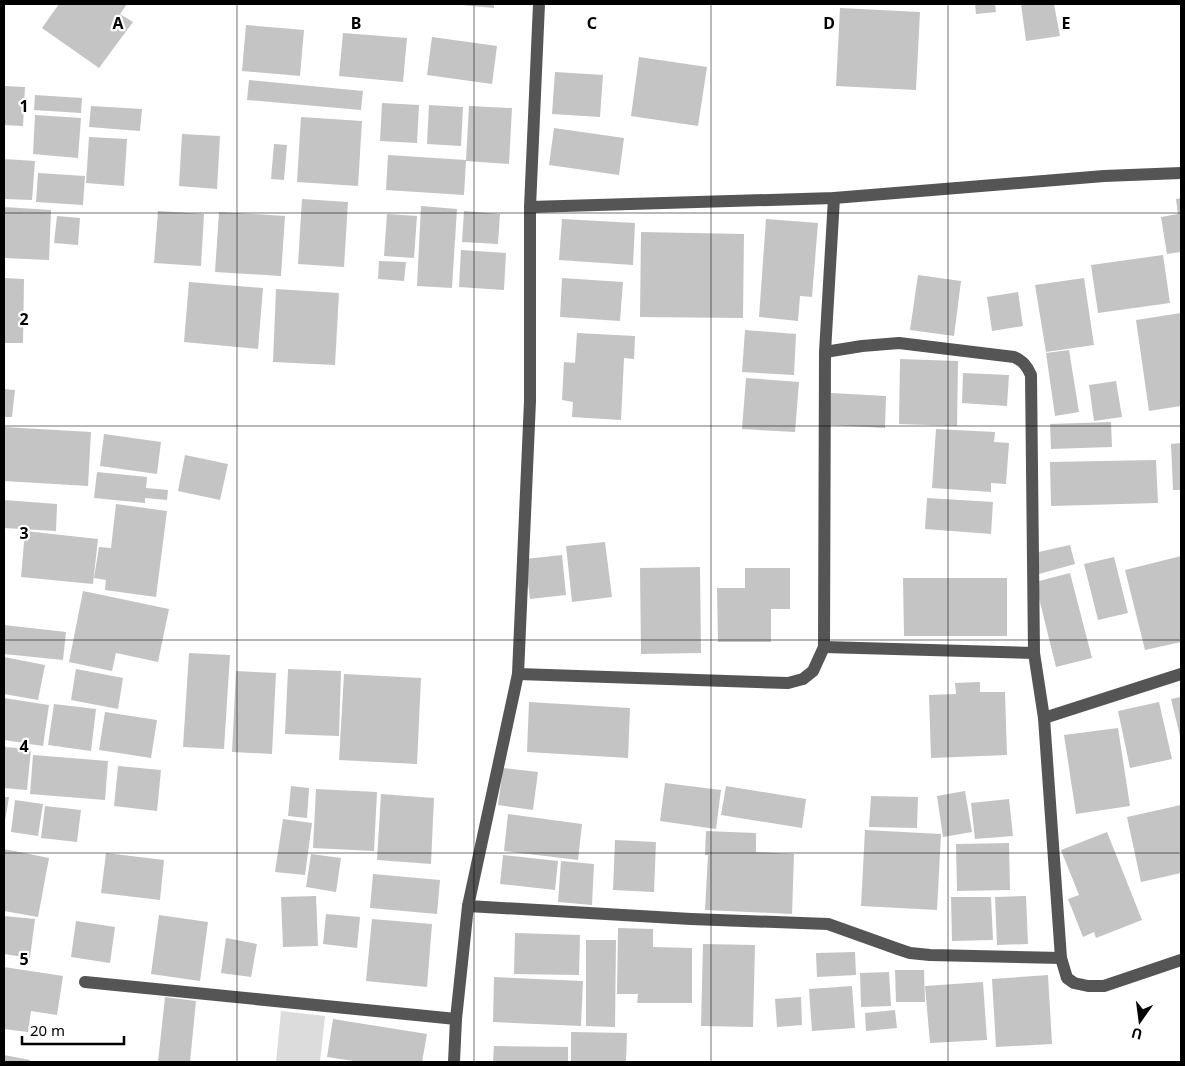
<svg xmlns="http://www.w3.org/2000/svg" width="1185" height="1066" font-family="'Noto Sans',sans-serif">
<style>
.green{fill:#dcdcdc}
.building{fill:#c4c4c4}
.lines{fill:none;stroke-linecap:round;stroke-linejoin:round}
.minor{stroke:#555;stroke-width:12}
.grid{fill:none;stroke:#000;stroke-width:1;stroke-opacity:0.55}
.grid-label{font-size:16px;text-anchor:middle;font-weight:bold;fill:#000;stroke:#fff;stroke-width:4.5;stroke-linejoin:round;paint-order:stroke}
</style>
<rect width="100%" height="100%" fill="#fff"/>
<polygon class="green" points="281,1011 325,1016 320,1062 276,1062"/>
<g class="building">
<polygon points="59,4 127,4 120,14 133,22 99,68 42,28"/>
<polygon points="462,4 494,4 494,8 462,5"/>
<polygon points="975,4 995,4 996,12 976,14"/>
<polygon points="1021,4 1054,4 1060,36 1026,41"/>
<polygon points="840,8 920,12 916,90 836,86"/>
<polygon points="246,25 304,30 300,76 242,71"/>
<polygon points="343,33 407,38 403,82 339,76"/>
<polygon points="432,37 497,46 492,84 427,75"/>
<polygon points="639,57 707,67 698,126 631,116"/>
<polygon points="555,72 603,75 600,117 552,114"/>
<polygon points="249,80 363,91 361,110 247,100"/>
<polygon points="4,86 25,87 23,126 4,125"/>
<polygon points="35,95 82,98 81,113 34,110"/>
<polygon points="382,103 419,105 417,143 380,141"/>
<polygon points="429,105 463,107 461,146 427,144"/>
<polygon points="91,106 142,109 140,131 89,127"/>
<polygon points="469,106 512,108 509,164 466,161 464,195 386,190 388,155 466,160"/>
<polygon points="35,115 81,118 78,158 33,154"/>
<polygon points="301,117 362,121 358,186 297,182"/>
<polygon points="554,128 624,138 619,175 549,165"/>
<polygon points="182,134 220,136 217,189 179,186"/>
<polygon points="89,137 127,139 124,186 86,183"/>
<polygon points="274,144 287,145 284,180 271,179"/>
<polygon points="4,159 35,161 32,200 4,199"/>
<polygon points="38,173 85,176 83,205 36,202"/>
<polygon points="1181,198 1181,252 1167,254 1161,217 1178,214 1176,199"/>
<polygon points="302,199 348,202 344,267 298,264"/>
<polygon points="421,206 457,209 452,288 417,286"/>
<polygon points="4,207 51,210 49,260 4,258"/>
<polygon points="158,211 204,214 201,266 154,263"/>
<polygon points="464,211 500,214 498,244 462,242"/>
<polygon points="219,212 285,216 281,276 215,272"/>
<polygon points="387,214 417,216 414,258 384,256"/>
<polygon points="57,216 80,218 78,245 54,243"/>
<polygon points="562,219 635,223 633,265 559,260"/>
<polygon points="766,219 818,223 812,297 800,296 798,321 759,317"/>
<polygon points="641,232 744,234 743,318 640,317"/>
<polygon points="461,250 506,253 504,290 459,287"/>
<polygon points="1163,255 1170,303 1098,313 1091,265"/>
<polygon points="379,261 406,262 404,281 378,279"/>
<polygon points="918,275 961,281 954,336 910,330"/>
<polygon points="4,278 24,279 23,343 4,343"/>
<polygon points="562,278 623,282 620,321 560,317"/>
<polygon points="1084,278 1094,345 1046,352 1035,285"/>
<polygon points="189,282 263,288 258,349 184,342"/>
<polygon points="276,289 339,293 335,365 273,362"/>
<polygon points="1018,292 1023,326 992,331 987,297"/>
<polygon points="1181,313 1181,406 1149,411 1136,320"/>
<polygon points="745,330 796,334 794,375 742,372"/>
<polygon points="577,333 635,336 634,359 624,358 621,420 572,417 573,402 562,400 564,362 575,363"/>
<polygon points="1069,350 1079,412 1055,416 1046,353"/>
<polygon points="900,359 958,361 957,426 899,424"/>
<polygon points="963,373 1009,375 1007,406 962,403"/>
<polygon points="746,378 799,382 795,432 742,429"/>
<polygon points="1116,381 1122,417 1094,421 1089,385"/>
<polygon points="4,389 15,390 12,417 4,417"/>
<polygon points="831,393 886,396 885,428 829,425"/>
<polygon points="1111,422 1112,447 1051,449 1050,424"/>
<polygon points="4,427 91,432 88,486 4,481"/>
<polygon points="936,429 995,432 994,442 1009,443 1006,484 991,483 991,492 932,488"/>
<polygon points="104,434 161,442 157,474 100,466"/>
<polygon points="1181,443 1181,490 1173,490 1171,444"/>
<polygon points="185,455 228,464 220,500 178,491"/>
<polygon points="1156,460 1158,503 1051,506 1050,462"/>
<polygon points="97,472 147,477 146,488 168,490 167,500 145,498 145,503 94,498"/>
<polygon points="927,498 993,502 991,534 925,529"/>
<polygon points="4,500 57,504 56,531 4,528"/>
<polygon points="116,504 167,511 156,597 105,590 106,580 94,578 99,547 111,548"/>
<polygon points="25,531 98,539 93,584 21,577"/>
<polygon points="605,542 612,597 572,602 566,546"/>
<polygon points="1070,545 1075,564 1039,574 1034,553"/>
<polygon points="562,555 566,595 530,599 525,559"/>
<polygon points="1181,556 1181,642 1145,650 1125,570"/>
<polygon points="1114,557 1128,613 1098,620 1084,564"/>
<polygon points="700,567 701,653 641,654 640,568"/>
<polygon points="745,568 790,568 790,609 771,609 771,642 718,642 717,588 745,588"/>
<polygon points="1070,573 1092,658 1056,667 1035,582"/>
<polygon points="903,578 1007,578 1007,636 904,636"/>
<polygon points="83,591 169,609 158,662 116,653 112,671 69,662"/>
<polygon points="4,625 66,632 63,660 4,654"/>
<polygon points="189,653 230,655 224,749 183,747"/>
<polygon points="4,657 45,665 38,700 4,694"/>
<polygon points="76,669 123,678 118,709 71,700"/>
<polygon points="288,669 341,671 339,736 285,734"/>
<polygon points="236,671 276,673 272,754 232,752"/>
<polygon points="344,674 421,678 417,764 339,760"/>
<polygon points="980,682 980,692 1005,692 1007,755 931,758 929,695 956,694 955,683"/>
<polygon points="1181,697 1181,740 1171,699"/>
<polygon points="4,698 49,705 43,746 4,740"/>
<polygon points="529,702 630,708 628,758 527,752"/>
<polygon points="1159,702 1172,759 1130,768 1118,711"/>
<polygon points="54,704 96,709 91,751 48,745"/>
<polygon points="105,712 157,720 151,758 99,750"/>
<polygon points="1118,728 1130,806 1076,814 1064,735"/>
<polygon points="4,747 31,749 27,790 4,788"/>
<polygon points="33,755 108,761 105,800 30,794"/>
<polygon points="118,766 161,770 157,811 114,806"/>
<polygon points="503,768 538,772 533,810 498,805"/>
<polygon points="665,783 721,790 716,829 660,821"/>
<polygon points="291,786 309,788 307,818 288,816"/>
<polygon points="726,786 806,799 802,828 721,815"/>
<polygon points="316,789 377,792 374,851 313,848"/>
<polygon points="965,791 972,832 943,837 937,796"/>
<polygon points="381,794 434,798 431,864 377,860"/>
<polygon points="871,796 918,797 917,828 869,827"/>
<polygon points="4,797 9,797 5,821 4,821"/>
<polygon points="1009,799 1013,836 975,839 971,803"/>
<polygon points="15,800 43,804 38,836 11,832"/>
<polygon points="1181,805 1181,873 1141,882 1127,817"/>
<polygon points="45,806 81,810 77,842 41,838"/>
<polygon points="508,814 582,824 578,860 504,851"/>
<polygon points="283,819 312,823 305,875 275,872"/>
<polygon points="865,830 941,834 937,910 861,906"/>
<polygon points="706,831 756,833 756,852 794,854 792,914 705,910 708,855 705,855"/>
<polygon points="1107,832 1142,920 1096,938 1094,932 1083,937 1068,899 1079,895 1061,850"/>
<polygon points="615,840 656,842 654,892 613,890"/>
<polygon points="1009,843 1010,890 957,891 956,844"/>
<polygon points="4,849 49,858 38,917 4,911"/>
<polygon points="106,853 164,860 160,900 101,893"/>
<polygon points="311,854 341,858 336,892 306,887"/>
<polygon points="503,855 558,861 555,890 500,884"/>
<polygon points="561,861 594,864 592,905 558,902"/>
<polygon points="373,874 440,880 437,914 370,908"/>
<polygon points="316,896 318,946 283,947 281,897"/>
<polygon points="1026,896 1028,944 997,945 995,897"/>
<polygon points="951,897 991,897 993,940 952,941"/>
<polygon points="326,914 360,917 357,948 323,944"/>
<polygon points="159,915 208,922 200,981 151,974"/>
<polygon points="4,916 35,919 30,958 4,954"/>
<polygon points="372,919 432,924 427,987 366,981"/>
<polygon points="76,921 115,927 110,963 71,957"/>
<polygon points="618,928 653,929 653,947 692,948 692,1003 637,1003 638,994 617,994"/>
<polygon points="515,933 580,935 579,975 514,974"/>
<polygon points="226,938 257,944 251,977 221,973"/>
<polygon points="586,940 616,940 615,1027 586,1026"/>
<polygon points="703,944 755,945 753,1027 701,1026"/>
<polygon points="855,952 856,975 817,977 816,953"/>
<polygon points="4,967 63,976 57,1015 31,1011 28,1032 4,1029"/>
<polygon points="895,970 924,970 925,1002 896,1002"/>
<polygon points="889,972 891,1006 861,1007 860,973"/>
<polygon points="1048,975 1052,1044 996,1047 992,979"/>
<polygon points="494,977 583,981 581,1026 493,1022"/>
<polygon points="983,982 987,1040 930,1043 925,986"/>
<polygon points="852,986 855,1028 812,1031 809,989"/>
<polygon points="165,997 196,1001 190,1062 158,1062"/>
<polygon points="801,997 802,1025 777,1027 775,999"/>
<polygon points="895,1010 897,1028 866,1031 865,1013"/>
<polygon points="333,1019 427,1034 422,1062 360,1062 327,1057"/>
<polygon points="571,1032 627,1033 626,1062 571,1062"/>
<polygon points="494,1046 568,1047 568,1062 493,1062"/>
<polygon points="4,1055 30,1060 29,1062 4,1062"/>
</g>
<g class="lines">
<g class="minor">
<polyline points="530,207 834,198 1104,176 1181,173"/>
<path d="M825,352l37,-6 37,-3 115,14c9,4 13,9 17,18l3,278 10,65 17,240 6,20 7,5 14,3h16l77,-26"/>
<polyline points="824,647 1034,653"/>
<polyline points="518,674 788,683 803,679 813,671 824,647 825,352 834,198"/>
<polyline points="1044,718 1181,674"/>
<polyline points="468,906 691,919 828,924 898,949 910,953 930,955 1061,958"/>
<polyline points="85,982 456,1019"/>
<polyline points="454,1062 456,1019 468,906 518,674 530,401 530,207 539,4"/>
</g>
</g>
<path class="grid" d="M237,4v1058M474,4v1058M711,4v1058M948,4v1058M4,213h1177M4,426h1177M4,640h1177M4,853h1177"/>
<g class="grid-label">
<text x="118" y="29">A</text>
<text x="356" y="29">B</text>
<text x="592" y="29">C</text>
<text x="829" y="29">D</text>
<text x="1066" y="29">E</text>
<text x="24" y="112">1</text>
<text x="24" y="325">2</text>
<text x="24" y="539">3</text>
<text x="24" y="752">4</text>
<text x="24" y="965">5</text>
</g>
<rect width="1185" height="1066" fill="none" stroke="#000000" stroke-width="10"/>
<g transform="translate(1140 1021) rotate(194)" stroke="#ffffff" stroke-width="4" paint-order="stroke">
<path d="M0-4L9 19L0 12L-9 19Z" fill="#000000"/>
<text y="-8" font-size="14" font-weight="bold" text-anchor="middle" fill="#000000">U</text>
</g>
<path d="M22 1036v8h102v-8" fill="none" stroke="#000000" stroke-width="2.5"/>
<text x="30" y="1036" font-size="15" fill="#000000" stroke="#ffffff" stroke-width="4" paint-order="stroke">20 m</text>
</svg>
